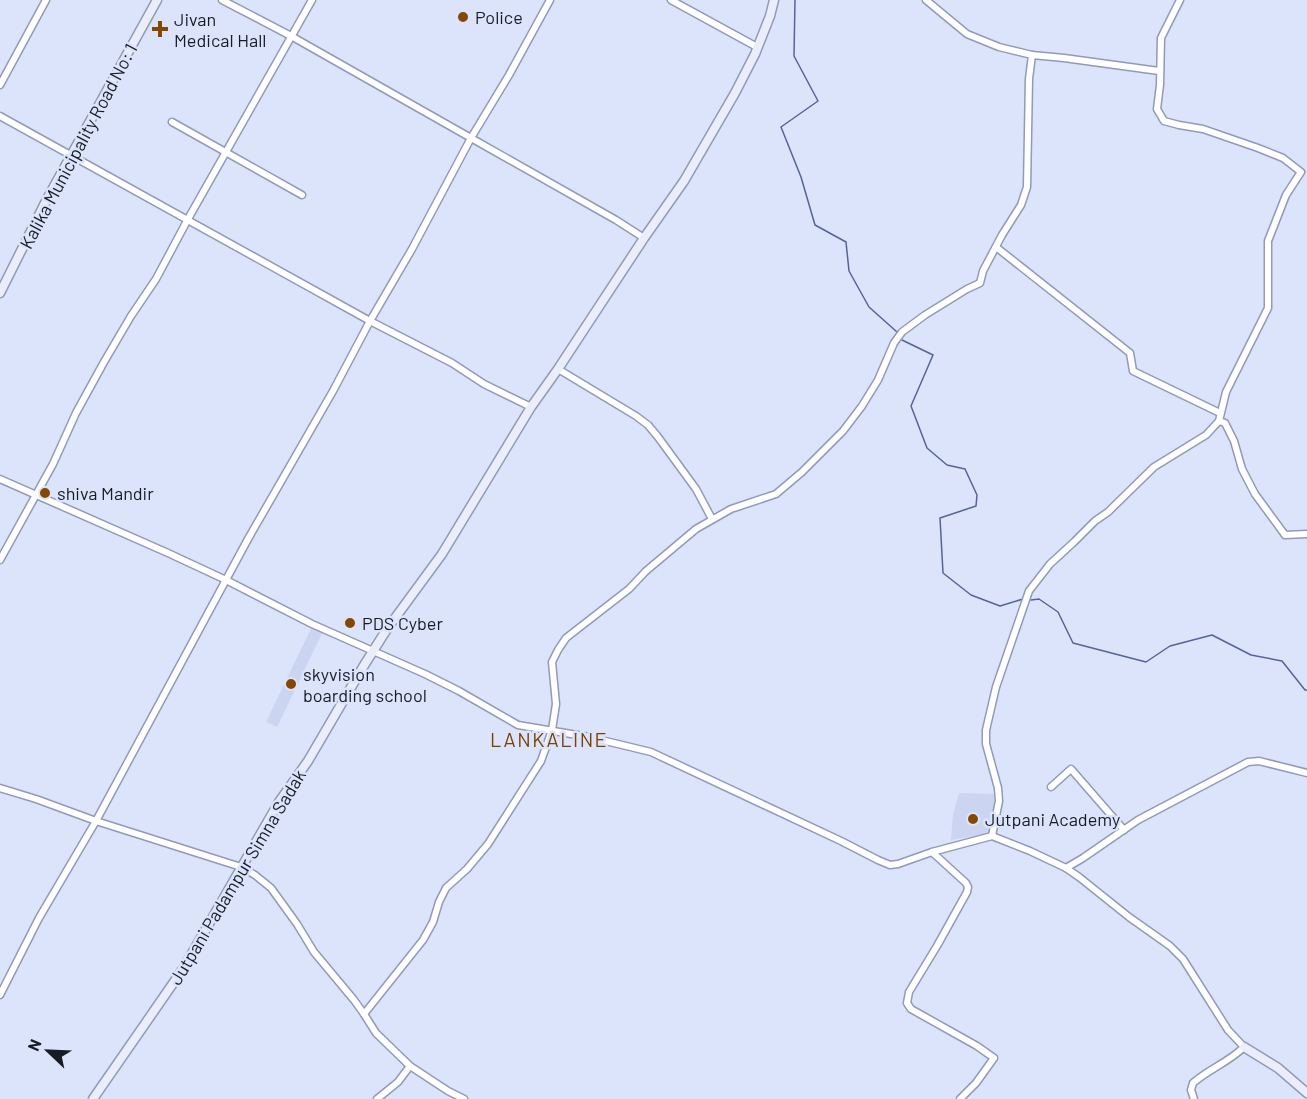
<svg xmlns="http://www.w3.org/2000/svg" width="1307" height="1099" font-family="Barlow,sans-serif">
<style>
.built{fill:#cbd5f1}
.lines{fill:none;stroke-linecap:round;stroke-linejoin:round}
.stream{stroke:#566495;stroke-width:1.5}
.street-casing{stroke:#919ab6;stroke-width:9}
.secondary-casing{stroke:#919ab6;stroke-width:11}
.street{stroke:#fff;stroke-width:6}
.secondary{stroke:#ebeefa;stroke-width:8}
.poi-dot{fill:#844901;stroke:#dce4fc;stroke-width:2}
.labels{text-anchor:middle;dominant-baseline:central;stroke-width:5;stroke-linejoin:round;paint-order:stroke}
.poi-label{font-size:18px;fill:#171b25;stroke:#dce4fc;text-anchor:start}
.street-label{font-size:18px;fill:#171b25;stroke:#dce4fc}
.neighbourhood-label{font-size:20px;letter-spacing:1.5px;fill:#784203;stroke:#dce4fc}
</style>
<rect width="100%" height="100%" fill="#dce4fc"/>
<g class="built">
<polygon points="314,622 325,627 277,727 266,722"/>
<polygon points="959,793 997,794 997,806 991,833 951,840 953,814"/>
</g>
<g class="lines">
<g class="stream">
<polyline points="795,0 794,56 818,101 781,127 801,177 815,225 846,242 849,271 869,307 897,332"/>
<polyline points="902,340 933,355 911,406 927,448 947,465 965,469 977,495 976,506 940,518 943,573 971,595 1000,606 1023,599"/>
<polyline points="1031,600 1039,599 1058,612 1073,643 1146,662 1170,646 1212,635 1251,655 1282,661 1305,690 1307,690"/>
</g>
<g class="street-casing">
<g id="street">
<polyline points="222,0 291,36 471,138 616,220 644,238"/>
<polyline points="671,0 757,47"/>
<polyline points="1032,55 1064,58 1159,71"/>
<polyline points="0,85 46,0"/>
<polyline points="0,116 370,321 452,363 484,384 531,407"/>
<polyline points="172,122 302,195"/>
<polyline points="996,247 1130,353 1133,371 1220,413"/>
<polyline points="558,369 636,416 648,425 658,437 696,489 712,519"/>
<polyline points="1219,421 1225,423 1234,441 1242,469 1255,494 1285,535 1307,534"/>
<path d="M0,479l168,74 58,27 86,44 113,50 34,17 59,34 71,12 62,15 190,89 37,19 12,5 8,-1 34,-12 60,-16 38,15 36,17 13,9 50,40 41,29 13,13 45,71 16,17c-15,15 -35,22 -51,36l-2,7 3,9"/>
<polyline points="0,560 53,464 76,413 104,362 131,316 156,279 188,219 312,0"/>
<polyline points="1051,787 1071,769 1124,830"/>
<polyline points="0,788 36,799 96,821 241,867 255,875 271,888 297,924 314,952 354,1000 364,1014 376,1033 410,1066 448,1091 464,1099"/>
<polyline points="992,836 999,801 998,788 986,744 986,730 996,687 1029,591 1050,564 1074,542 1095,521 1108,512 1154,467 1206,435 1219,421 1226,392 1268,308 1268,241 1286,195 1301,172 1283,158 1258,148 1203,129 1179,125 1164,121 1157,109 1160,85 1161,38 1180,0"/>
<polyline points="932,852 966,883 968,887 967,892 937,946 909,992 907,1003 911,1009 977,1046 994,1058 976,1083 960,1099"/>
<polyline points="1066,868 1083,858 1138,820 1248,762 1259,761 1307,773"/>
<polyline points="0,995 39,918 96,821 248,539 333,391 370,321 412,249 471,138 509,75 550,0"/>
<polyline points="364,1014 423,940 433,922 439,902 446,888 467,869 488,844 541,761 552,730 556,704 552,662 558,650 566,638 629,589 646,571 696,529 731,509 776,494 802,472 843,431 862,406 878,380 894,343 902,332 925,315 967,289 980,283 983,271 1002,235 1021,205 1027,187 1029,79 1032,55 999,47 967,34 926,0"/>
<polyline points="377,1099 398,1082 410,1066"/>
</g>
</g>
<g class="secondary-casing">
<g id="secondary">
<polyline points="0,293 46,201 157,0"/>
<polyline points="1244,1047 1278,1068 1307,1093"/>
<polyline points="93,1099 183,969 279,802 308,761 363,667 387,629 442,554 531,407 558,369 644,238 684,181 735,93 755,54 770,16 774,0"/>
</g>
</g>
<use href="#street" class="street"/>
<use href="#secondary" class="secondary"/>
</g>
<g class="poi-dot">
<circle cx="463" cy="17" r="6"/>
<path d="M157 20h6v6h6v6h-6v6h-6v-6h-6v-6h6z"/>
<circle cx="45" cy="493" r="6"/>
<circle cx="350" cy="623" r="6"/>
<circle cx="291" cy="684" r="6"/>
<circle cx="973" cy="819" r="6"/>
</g>
<g class="labels">
<g class="poi-label">
<text x="475" y="17">Police</text>
<text x="174" y="19">Jivan<tspan x="174" dy="21">Medical Hall</tspan></text>
<text x="57" y="493">shiva Mandir</text>
<text x="362" y="623">PDS Cyber</text>
<text x="303" y="674">skyvision<tspan x="303" dy="21">boarding school</tspan></text>
<text x="985" y="819">Jutpani Academy</text>
</g>
<g class="street-label">
<text transform="translate(78 146) rotate(-62)">Kalika Municipality Road No: 1</text>
<text transform="translate(237 877) rotate(-59)">Jutpani Padampur Simna Sadak</text>
</g>
<g class="neighbourhood-label">
<text x="549" y="739">LANKALINE</text>
</g>
</g>
<g transform="translate(48 1051) rotate(293)" stroke="#dce4fc" stroke-width="4.5" paint-order="stroke">
<path d="M0-4.5L10 22L0 15L-10 22Z" fill="#171b25"/>
<text y="-9" font-size="16" font-weight="bold" text-anchor="middle" fill="#171b25">N</text>
</g>
</svg>
